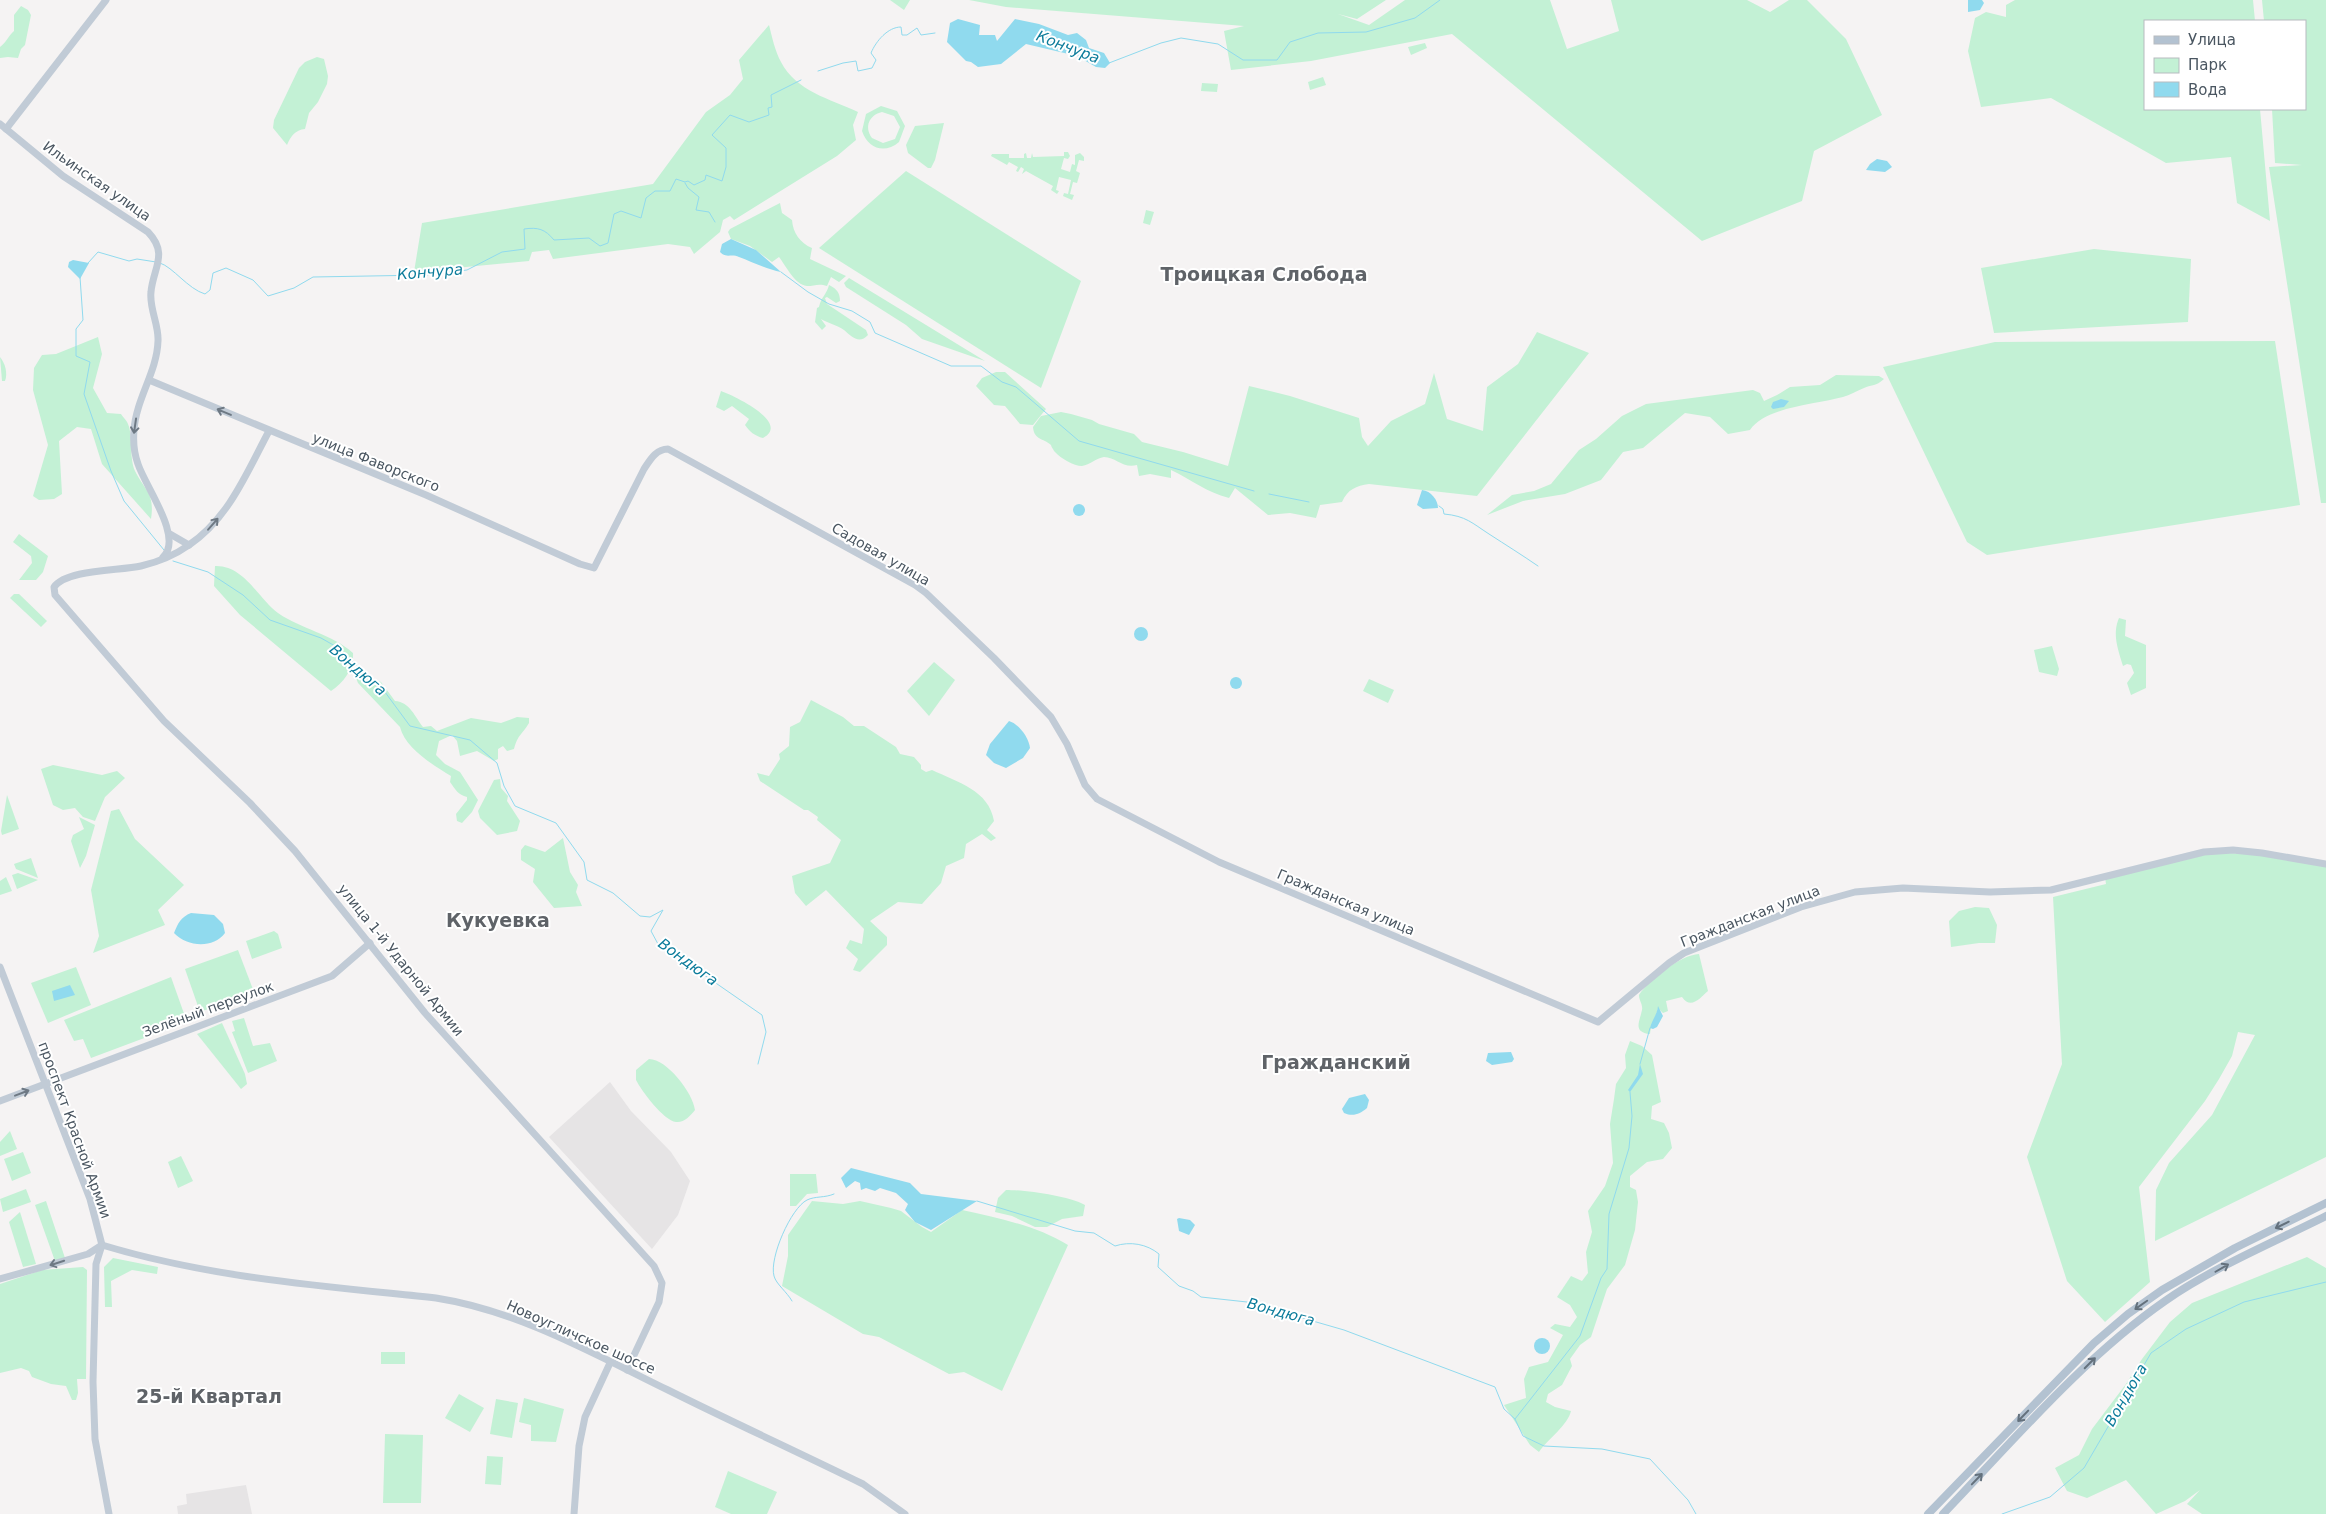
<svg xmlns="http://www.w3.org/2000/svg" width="2326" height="1514" font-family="'DejaVu Sans',sans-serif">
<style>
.education{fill:#e6e4e5}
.green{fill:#c3f1d5;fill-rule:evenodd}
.water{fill:#90daee}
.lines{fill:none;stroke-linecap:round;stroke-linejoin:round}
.stream{stroke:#90daee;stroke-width:1}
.secondary{stroke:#c1cbd6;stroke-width:7}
.primary{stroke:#b3c2d1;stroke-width:8}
.oneway{stroke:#6e7984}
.oneway2{stroke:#64717d}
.labels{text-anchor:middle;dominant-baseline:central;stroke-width:4;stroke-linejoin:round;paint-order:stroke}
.street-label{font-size:14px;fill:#4a5661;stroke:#fff}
.water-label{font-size:15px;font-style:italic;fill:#0c7c9b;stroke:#fff}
.district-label{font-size:19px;font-weight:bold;fill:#5f6368;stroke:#fff}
</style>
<rect width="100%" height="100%" fill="#f5f3f3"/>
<g class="education">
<polygon points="610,1082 631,1111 671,1152 690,1181 678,1215 652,1249 549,1137"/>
<polygon points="246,1485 252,1514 178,1514 177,1506 187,1504 186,1494"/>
</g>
<g class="green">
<polygon points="890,0 910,0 904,10"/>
<polygon points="969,0 1386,0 1357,19 1338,14 1369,25 1405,0 1550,0 1567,49 1619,31 1611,0 1747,0 1770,12 1789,0 1807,0 1846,39 1882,115 1814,151 1802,201 1702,241 1452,34 1311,61 1231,70 1224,31 1244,26 1006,7"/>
<polygon points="2015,0 2253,0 2255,21 2145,21 2145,109 2260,109 2270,221 2237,203 2231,157 2166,163 2051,98 1981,107 1968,51 1975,18 1986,12 2006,17 2006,5"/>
<polygon points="2262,0 2326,0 2326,503 2321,503 2269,167 2302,165 2275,163 2272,109 2305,109 2305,21 2264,21"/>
<path d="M21,6l7,4 3,5 -6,30 -4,4 -3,9 -10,-1 -8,1v-11c7,-5 8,-11 14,-16v-16z"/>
<path d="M769,25c3,12 6,26 12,37 15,29 49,37 77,50l-5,13 3,15 -19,16 -103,64 -4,-4 -7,4 -3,12 -26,22 -4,-7 -22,-3 -115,15 -4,-9 -17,2 -3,9 -115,11 8,-49 231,-39 53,-72 24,-17 13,-16 -4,-19z"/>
<polygon points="1425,43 1427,48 1411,55 1408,47"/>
<path d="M317,57l7,2 4,17 -1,8 -9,18 -9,11 -4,16c-10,1 -14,7 -18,16l-14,-17 1,-8 25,-52 6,-6z"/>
<polygon points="1323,77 1326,85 1310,90 1308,82"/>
<polygon points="1202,83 1218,84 1217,92 1201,91"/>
<path d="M881,106l16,5 8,15 -6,16c-14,12 -31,7 -37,-11l4,-17zM882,112l12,4 6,11 -5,12 -12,4 -11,-5c-8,-11 -3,-23 10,-26z"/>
<polygon points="944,123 935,160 931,168 928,168 908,153 906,145 915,126"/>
<polygon points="1064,152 1068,152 1070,156 1068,159 1064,158 1061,169 1070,172 1072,164 1075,165 1075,155 1080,153 1084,157 1084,161 1079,160 1076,171 1080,173 1077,183 1073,182 1070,194 1074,195 1072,200 1063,196 1064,193 1068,194 1071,180 1059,177 1056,190 1059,191 1057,194 1051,190 1053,186 1026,171 1022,174 1024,169 1021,167 1018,172 1016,171 1018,167 1009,162 1007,165 991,156 992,154 1009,154 1009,158 1024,158 1024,154 1026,153 1027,158 1031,158 1032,153 1033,157 1064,156"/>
<polygon points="906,171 1081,281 1041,388 819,248"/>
<path d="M780,203l2,10 10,7c1,13 8,23 20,28l-2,11 36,17 -7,6 -8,-5 -4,9c-8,-3 -13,0 -20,0 -12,-1 -21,-20 -28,-29l-7,5 -22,-16 -19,-7 -3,-7 2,-3z"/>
<polygon points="1146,210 1154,212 1150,225 1143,223"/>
<polygon points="2094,249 2191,259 2188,322 1994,333 1981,268"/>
<polygon points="849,278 985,361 922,339 906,325 846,287 844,283"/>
<path d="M829,285c8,4 11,8 11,16l-4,2 -9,-6 -2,1 2,6 39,26 2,5c-9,10 -17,1 -24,-5 -7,-5 -16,-7 -23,-11l5,7 -4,4 -7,-8 2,-14 2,-1c2,-10 8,-13 10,-22z"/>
<path d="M1537,332l52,21 -112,143 -108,-12c-13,2 -21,5 -27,18l-22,3 -4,13 -26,-5 -22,2 -33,-27 -6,10c-23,-6 -37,-18 -58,-28v8l-21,-4 -11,2 -2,-11c-14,4 -21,-8 -33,-8 -8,1 -14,8 -22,9 -8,0 -22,-8 -27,-14 -1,-1 -4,-6 -4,-7 -8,-7 -17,-5 -18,-18l8,-11 20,-4 10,2 21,6 7,4 35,10 8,8 41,10 45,14 21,-80 41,10 69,22 3,19 6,9 23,-25 34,-17 9,-31 13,46 36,12 4,-44 31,-23z"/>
<path d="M98,337l4,17 -9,34 14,25 14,1c2,3 6,7 7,10 5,11 1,33 7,47 10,20 20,22 16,48l-49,-55 -11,-35 -14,-2 -18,14 3,53 -8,5 -15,1 -6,-4 15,-51 -15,-55 1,-22 8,-13 14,-1z"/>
<polygon points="2275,341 2300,505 1987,555 1967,542 1883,367 1995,342"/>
<path d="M0,357c5,6 8,16 5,24h-3z"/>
<polygon points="996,372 1005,372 1046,409 1033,425 1020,424 1005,406 994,405 976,386 982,378"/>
<path d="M1836,375l43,1 5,3c-9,8 -11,5 -20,9 -8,3 -14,7 -21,9 -26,7 -78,10 -93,33l-22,4 -18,-17 -25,-4 -42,35 -20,4 -22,28 -36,14 -42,7 -36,14 25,-20 22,-4 17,-7 28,-34 17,-11 26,-23 24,-12 107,-14 7,3 4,8 13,-6 13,-8 30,-2z"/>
<path d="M721,391c14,5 70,32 42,47 -8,-2 -13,-6 -18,-13l4,-6 -17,-13 -8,5 -8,-4z"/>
<polygon points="19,534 48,556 43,572 36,580 19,580 32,563 31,556 13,542"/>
<path d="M215,566c29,-1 43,32 63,47 23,16 54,21 75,40 1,16 -9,29 -22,38l-91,-76 -26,-29z"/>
<polygon points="14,594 19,594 47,621 41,627 10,598"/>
<path d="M2119,618l7,2 -1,16 21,9v43l-15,7 -4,-12 7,-10 -3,-8 -4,-1 -4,2c-5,-17 -11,-32 -4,-48z"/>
<polygon points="2052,646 2059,669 2057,676 2039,672 2034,650"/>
<polygon points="934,662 955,680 929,716 907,691"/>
<path d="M362,674l19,8 14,19c15,1 20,16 28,26l8,-1 6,5 34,-13 30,5 16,-6 12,1v5c-7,12 -11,11 -15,26l-7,2 -4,-5 -5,3v10l-4,2 -17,-10 -17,5 -3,-15 -5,-6 -13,6 -3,14 9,9 15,8 18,28 -6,12 -10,11 -5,-2 -1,-7 11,-14v-3c-9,-2 -12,-8 -17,-15l1,-6c-18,-11 -46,-28 -51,-49l-42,-44 -2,-5z"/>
<polygon points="1369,679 1394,690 1388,703 1363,691"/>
<path d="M811,700l32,17 11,9h10l32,21 4,7 14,3 7,8v4l5,3 6,-2c25,12 57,20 62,51l-7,9 9,8 -5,3 -9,-7 -16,10 -2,14 -18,8 -5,17 -19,21 -24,-2 -28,19 17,16v8l-27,27 -7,-2 5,-11 -12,-11 4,-8 12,4 2,-15 -38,-39 -20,16 -11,-13 -3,-17 38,-13 11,-23 -24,-20 1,-3 -10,-7h-4l-44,-29 -3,-8 12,3 11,-17 -1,-5 10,-8 1,-19 10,-5z"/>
<polygon points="53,765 102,775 117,771 125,778 105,797 95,821 83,817 75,808 63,810 53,805 41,769"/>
<polygon points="500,779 501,788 508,796 507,801 520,821 517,831 497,835 480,818 478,811 494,780"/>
<polygon points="7,795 19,829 2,835 1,831"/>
<polygon points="119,809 135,839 184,885 158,910 165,925 93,953 99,936 91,890 111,811"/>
<polygon points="79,817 95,825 86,856 80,868 71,841 73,835 84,829"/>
<polygon points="563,838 570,872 578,885 576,892 582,906 554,908 533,882 535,869 521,860 521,850 525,845 545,852"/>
<polygon points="2204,852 2274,855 2326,866 2326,1157 2155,1241 2156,1190 2169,1163 2212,1115 2255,1035 2238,1032 2232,1056 2219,1079 2205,1101 2139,1187 2150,1282 2105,1322 2067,1281 2027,1157 2062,1064 2053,897 2106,884 2105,877"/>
<polygon points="31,858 38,878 16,869 14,864"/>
<polygon points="18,873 38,880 17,889 12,875"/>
<polygon points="6,877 12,891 0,895 0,881"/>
<polygon points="1975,907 1989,908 1997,925 1995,943 1979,943 1951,947 1949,921 1959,911"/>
<polygon points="274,931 278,934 282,948 252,959 246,941"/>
<polygon points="238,950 254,992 200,1012 185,969"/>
<path d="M1699,954l9,37c-8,7 -17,19 -26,6l-16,4 2,10 -5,2 -5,-5c-2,10 -7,15 -8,26 -18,-2 -10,-13 -8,-24 1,-6 -3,-9 -3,-15 10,-15 41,-40 60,-41z"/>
<polygon points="76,967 91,1005 48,1023 31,983"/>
<polygon points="171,977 187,1022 91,1058 83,1039 74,1041 64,1020"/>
<polygon points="244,1018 253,1046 270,1043 277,1061 248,1073 232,1032 235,1031 232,1021"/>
<polygon points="222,1023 245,1074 247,1084 241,1089 197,1034"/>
<path d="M1630,1041l12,5 10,9 9,47 -9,4 -1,13 13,4 5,10 3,15 -9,11 -16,3 -17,14v11l6,3 2,12 -3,28 -10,35 -18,24 -16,48 -11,8 -10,14 2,7 -10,19 -14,9 -2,8 9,5 16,4c-3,14 -23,28 -32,41l-9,-7 -26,-40 22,-7 -2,-19 5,-12 19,-5 15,-27 -13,-7 5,-4 15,3 7,-10 -7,-12 -13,-8 14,-21 11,5 6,-8 -2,-21 6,-20 -4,-21 17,-25 8,-23 -3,-39 4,-25 2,-15 10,-16 -1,-13z"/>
<path d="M649,1059c18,0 44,34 46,51 -5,6 -11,13 -19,12 -12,-1 -35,-32 -40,-42v-10z"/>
<polygon points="10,1131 17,1149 0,1156 0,1142"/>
<polygon points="23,1152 31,1173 12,1181 4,1159"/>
<polygon points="181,1156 193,1181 178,1188 168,1162"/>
<polygon points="790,1174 816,1174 818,1193 807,1194 796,1206 790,1206"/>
<polygon points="26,1189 31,1202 3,1212 0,1199"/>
<path d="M1006,1190c20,0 62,6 79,15l-2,11 -21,3 -15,8h-12l-23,-11 -17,-4 3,-14z"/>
<polygon points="46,1201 65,1258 55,1261 35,1205"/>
<path d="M812,1201l31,3 17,-3 31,7 10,3 21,16 9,5 31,-22c36,8 75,16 106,35l-66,146 -38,-19 -15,2 -70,-37 -16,-3 -81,-48 6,-30v-21z"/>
<polygon points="20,1212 36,1264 23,1267 9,1222"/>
<polygon points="2307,1257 2326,1268 2326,1514 2202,1514 2187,1504 2200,1490 2185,1501 2156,1514 2126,1480 2087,1498 2067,1491 2055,1468 2079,1455 2092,1429 2126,1384 2142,1359 2170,1322 2192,1303"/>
<polygon points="113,1258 158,1267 157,1274 132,1270 111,1281 112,1307 105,1307 104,1267"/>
<polygon points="83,1267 87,1270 86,1379 77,1379 78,1393 76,1400 72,1400 66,1386 51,1384 32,1377 29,1371 21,1368 0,1373 0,1284 42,1270"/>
<rect x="381" y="1352" width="24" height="12"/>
<polygon points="459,1394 484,1408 470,1432 445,1418"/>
<polygon points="524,1398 564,1409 556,1442 531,1441 531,1425 519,1422"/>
<polygon points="496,1399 518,1403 512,1438 490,1434"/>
<polygon points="385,1434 423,1435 421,1503 383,1503"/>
<polygon points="487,1456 503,1457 501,1485 485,1484"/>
<polygon points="728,1471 777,1492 767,1514 731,1514 715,1507"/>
</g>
<g class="water">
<polygon points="1968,0 1982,0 1984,3 1980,10 1968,12"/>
<polygon points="958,19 980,25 979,35 995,35 997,41 1015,19 1039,24 1068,35 1077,33 1086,40 1089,48 1104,53 1110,63 1105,68 1096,67 1077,56 1026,44 1001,64 978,67 971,62 966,61 947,42 950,23"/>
<polygon points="1877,159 1887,161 1892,167 1885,172 1866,170 1870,164"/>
<path d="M731,239l25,11 25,22c-14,-3 -29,-10 -42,-15 -8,-4 -12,2 -19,-5l2,-8z"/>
<polygon points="73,260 89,263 80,279 68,267 69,262"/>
<polygon points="1781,399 1789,401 1784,407 1773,409 1771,407 1773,402"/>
<path d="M1422,490c9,1 16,10 16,18l-15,1 -6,-4z"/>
<circle cx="1079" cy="510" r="6"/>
<circle cx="1141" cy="634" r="7"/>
<circle cx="1236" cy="683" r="6"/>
<path d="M1009,721c10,3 20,17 21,27l-7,10 -17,10 -12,-5 -8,-8 4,-11z"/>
<path d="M191,913l23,2 9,9 2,9c-12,16 -38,14 -51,0 4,-10 7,-16 17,-20z"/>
<polygon points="70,985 75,995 54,1001 52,991"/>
<path d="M1658,1006l5,10 -6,11 -4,2 -3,-1c2,-8 7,-13 8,-22z"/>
<polygon points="1511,1052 1514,1059 1512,1062 1492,1065 1486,1061 1488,1053"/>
<polygon points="1640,1064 1643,1074 1630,1092 1628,1090 1638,1075"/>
<path d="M1365,1094l4,6 -2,8c-7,6 -14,9 -23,5l-2,-4 7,-11z"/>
<polygon points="851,1168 910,1183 921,1194 977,1201 931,1230 915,1222 905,1210 908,1204 896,1193 880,1188 875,1191 866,1188 861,1190 860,1183 855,1181 846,1188 841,1178"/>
<polygon points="1179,1218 1190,1220 1195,1225 1189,1235 1179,1231 1177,1219"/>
<circle cx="1542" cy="1346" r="8"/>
</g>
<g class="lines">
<g class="stream">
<polyline points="1109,63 1161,43 1181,38 1218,44 1243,60 1277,60 1290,42 1318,33 1366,32 1415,18 1440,0"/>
<path d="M818,71l25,-8 13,-2 2,10 14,-3 4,-8 -5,-7c5,-12 17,-26 30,-26l1,8h5l10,-7 4,7 14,-2"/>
<polyline points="685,183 688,188 699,197 696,210 709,212 715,222"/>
<polyline points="88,263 98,252 129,261 137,259 156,262"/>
<path d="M160,263c13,4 28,26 45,31l5,-4 3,-17 13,-5 27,12 15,16 26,-8 19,-11 113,-2 41,-5 35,-18 23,-3 -1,-20c14,-2 21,0 30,11l35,-2 11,8 8,-3 6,-29 7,-3 20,7 5,-20 9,-7h15l6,-12 9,3 3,-1 6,4 11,-5 1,-5 16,6 4,-14v-19l-14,-13 18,-20 19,7 20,-7 -1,-7 4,-1 -1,-12 30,-15"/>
<polyline points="781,272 808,292 829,304 852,311 870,322 875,333 951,366 981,366 1002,382 1016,387 1079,441 1254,491"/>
<polyline points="80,277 83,320 76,329 76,356 90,362 84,394 111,471 124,501 164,550"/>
<polyline points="1269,494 1309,502"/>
<path d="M1439,506l4,3 1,5c22,2 28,9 45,20 17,11 33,21 49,32"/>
<polyline points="173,561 208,572 243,595 270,620 321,638 335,646 382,688 410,726 470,740 497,763 504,786 515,806 556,823 584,862 587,880 613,893 640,916 650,917 663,910 651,931 658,944 671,947 681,959 762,1015 766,1032 758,1064"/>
<polyline points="1640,1064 1650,1028"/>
<path d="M977,1201l98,30 19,2 21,13c15,-5 32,-2 44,8l-1,13 21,19 14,5 8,6 46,5 97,28 151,57 9,22 11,10 8,17 21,10 58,3 48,10 38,41 8,14"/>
<path d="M792,1301c-5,-9 -16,-17 -18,-25 -5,-18 17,-68 33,-76 8,-4 18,-2 27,-6"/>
<polyline points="1515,1419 1580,1336 1601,1278 1607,1269 1609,1214 1629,1148 1632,1116 1630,1092"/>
<polyline points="2002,1514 2050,1497 2084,1468 2151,1353 2186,1329 2244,1302 2326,1282"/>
</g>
<g class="secondary">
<path d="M0,124l63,52 85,56c21,22 5,36 3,60 -2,16 8,33 7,49 -1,31 -22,58 -24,89 -1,11 0,23 4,34 7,22 46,74 25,93"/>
<polyline points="6,129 106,0"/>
<path d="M149,380l277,115 154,69 14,4 50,-99c6,-9 12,-20 24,-20l247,136 11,8 68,65 57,59 16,27 18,41 12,14 122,63 379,160 71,-59 15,-10 117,-46 54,-15 48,-4 87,4 61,-2 153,-38 29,-2 29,3 64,11"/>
<path d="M269,431c-22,41 -40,87 -80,114 -14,10 -31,17 -48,21 -22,5 -74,3 -87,21l1,8 109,126 86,82 45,48 130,162 229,253 8,17 -3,19 -32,68"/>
<polyline points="170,534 189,545"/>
<polyline points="0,967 90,1199 102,1245 96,1264 93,1382 95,1439 109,1514"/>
<polyline points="0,1101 332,976 370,943"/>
<path d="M102,1245c109,33 221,41 334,53 83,13 158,56 232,92 64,32 130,62 195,94l42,30"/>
<polyline points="0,1279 88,1254 102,1245"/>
<polyline points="574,1514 579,1446 585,1417 610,1363"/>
</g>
<g class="primary">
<polyline points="1928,1514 2094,1343 2128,1314 2162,1290 2235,1248 2326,1203"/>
<path d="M1943,1514c69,-72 140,-156 222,-213 47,-33 109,-59 161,-85"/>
</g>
</g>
<defs><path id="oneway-shaft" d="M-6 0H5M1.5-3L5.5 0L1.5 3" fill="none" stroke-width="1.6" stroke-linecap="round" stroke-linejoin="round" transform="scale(1.25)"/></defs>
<g class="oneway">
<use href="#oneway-shaft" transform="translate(224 412) rotate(-157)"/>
<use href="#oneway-shaft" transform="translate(135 426) rotate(98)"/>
<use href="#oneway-shaft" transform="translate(213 524) rotate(-49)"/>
<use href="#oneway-shaft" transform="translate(22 1093) rotate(-21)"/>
<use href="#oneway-shaft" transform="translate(57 1263) rotate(162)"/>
</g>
<g class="oneway2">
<use href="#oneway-shaft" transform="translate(2282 1225) rotate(154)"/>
<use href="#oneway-shaft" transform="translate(2222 1268) rotate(-30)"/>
<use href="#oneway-shaft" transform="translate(2141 1305) rotate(145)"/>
<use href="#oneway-shaft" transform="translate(2090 1363) rotate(-45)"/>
<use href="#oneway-shaft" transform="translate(2023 1416) rotate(134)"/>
<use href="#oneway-shaft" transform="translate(1977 1479) rotate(-46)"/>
</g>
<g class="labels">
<g class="street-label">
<text transform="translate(97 181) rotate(35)">Ильинская улица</text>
<text transform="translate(376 462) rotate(22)">улица Фаворского</text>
<text transform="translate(881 554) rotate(30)">Садовая улица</text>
<text transform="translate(1346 902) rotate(23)">Гражданская улица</text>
<text transform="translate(1750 916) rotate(-21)">Гражданская улица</text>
<text transform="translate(401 960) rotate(51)">улица 1-й Ударной Армии</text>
<text transform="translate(208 1009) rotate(-20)">Зелёный переулок</text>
<text transform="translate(75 1130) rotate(70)">проспект Красной Армии</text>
<text transform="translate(581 1337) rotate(24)">Новоугличское шоссе</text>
</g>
<g class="water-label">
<text transform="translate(1068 47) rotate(21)">Кончура</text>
<text transform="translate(430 272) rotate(-5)">Кончура</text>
<text transform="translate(358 670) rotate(41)">Вондюга</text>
<text transform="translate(688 962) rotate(36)">Вондюга</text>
<text transform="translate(1281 1312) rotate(15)">Вондюга</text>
<text transform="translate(2126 1395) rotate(-60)">Вондюга</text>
</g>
<g class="district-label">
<text x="1264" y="274">Троицкая Слобода</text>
<text x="498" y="920">Кукуевка</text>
<text x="1336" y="1062">Гражданский</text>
<text x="209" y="1396">25-й Квартал</text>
</g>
</g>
<rect x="2144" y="20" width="162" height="90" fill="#ffffff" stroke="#b7bbc0"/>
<rect x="2154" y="36" width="25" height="8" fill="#b3c2d1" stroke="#b7bbc0"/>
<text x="2188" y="45" font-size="15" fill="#4a5661">Улица</text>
<rect x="2154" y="58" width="25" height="15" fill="#c3f1d5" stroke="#b7bbc0"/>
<text x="2188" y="70" font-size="15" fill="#4a5661">Парк</text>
<rect x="2154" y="82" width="25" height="15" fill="#90daee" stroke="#b7bbc0"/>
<text x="2188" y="95" font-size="15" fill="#4a5661">Вода</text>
</svg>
